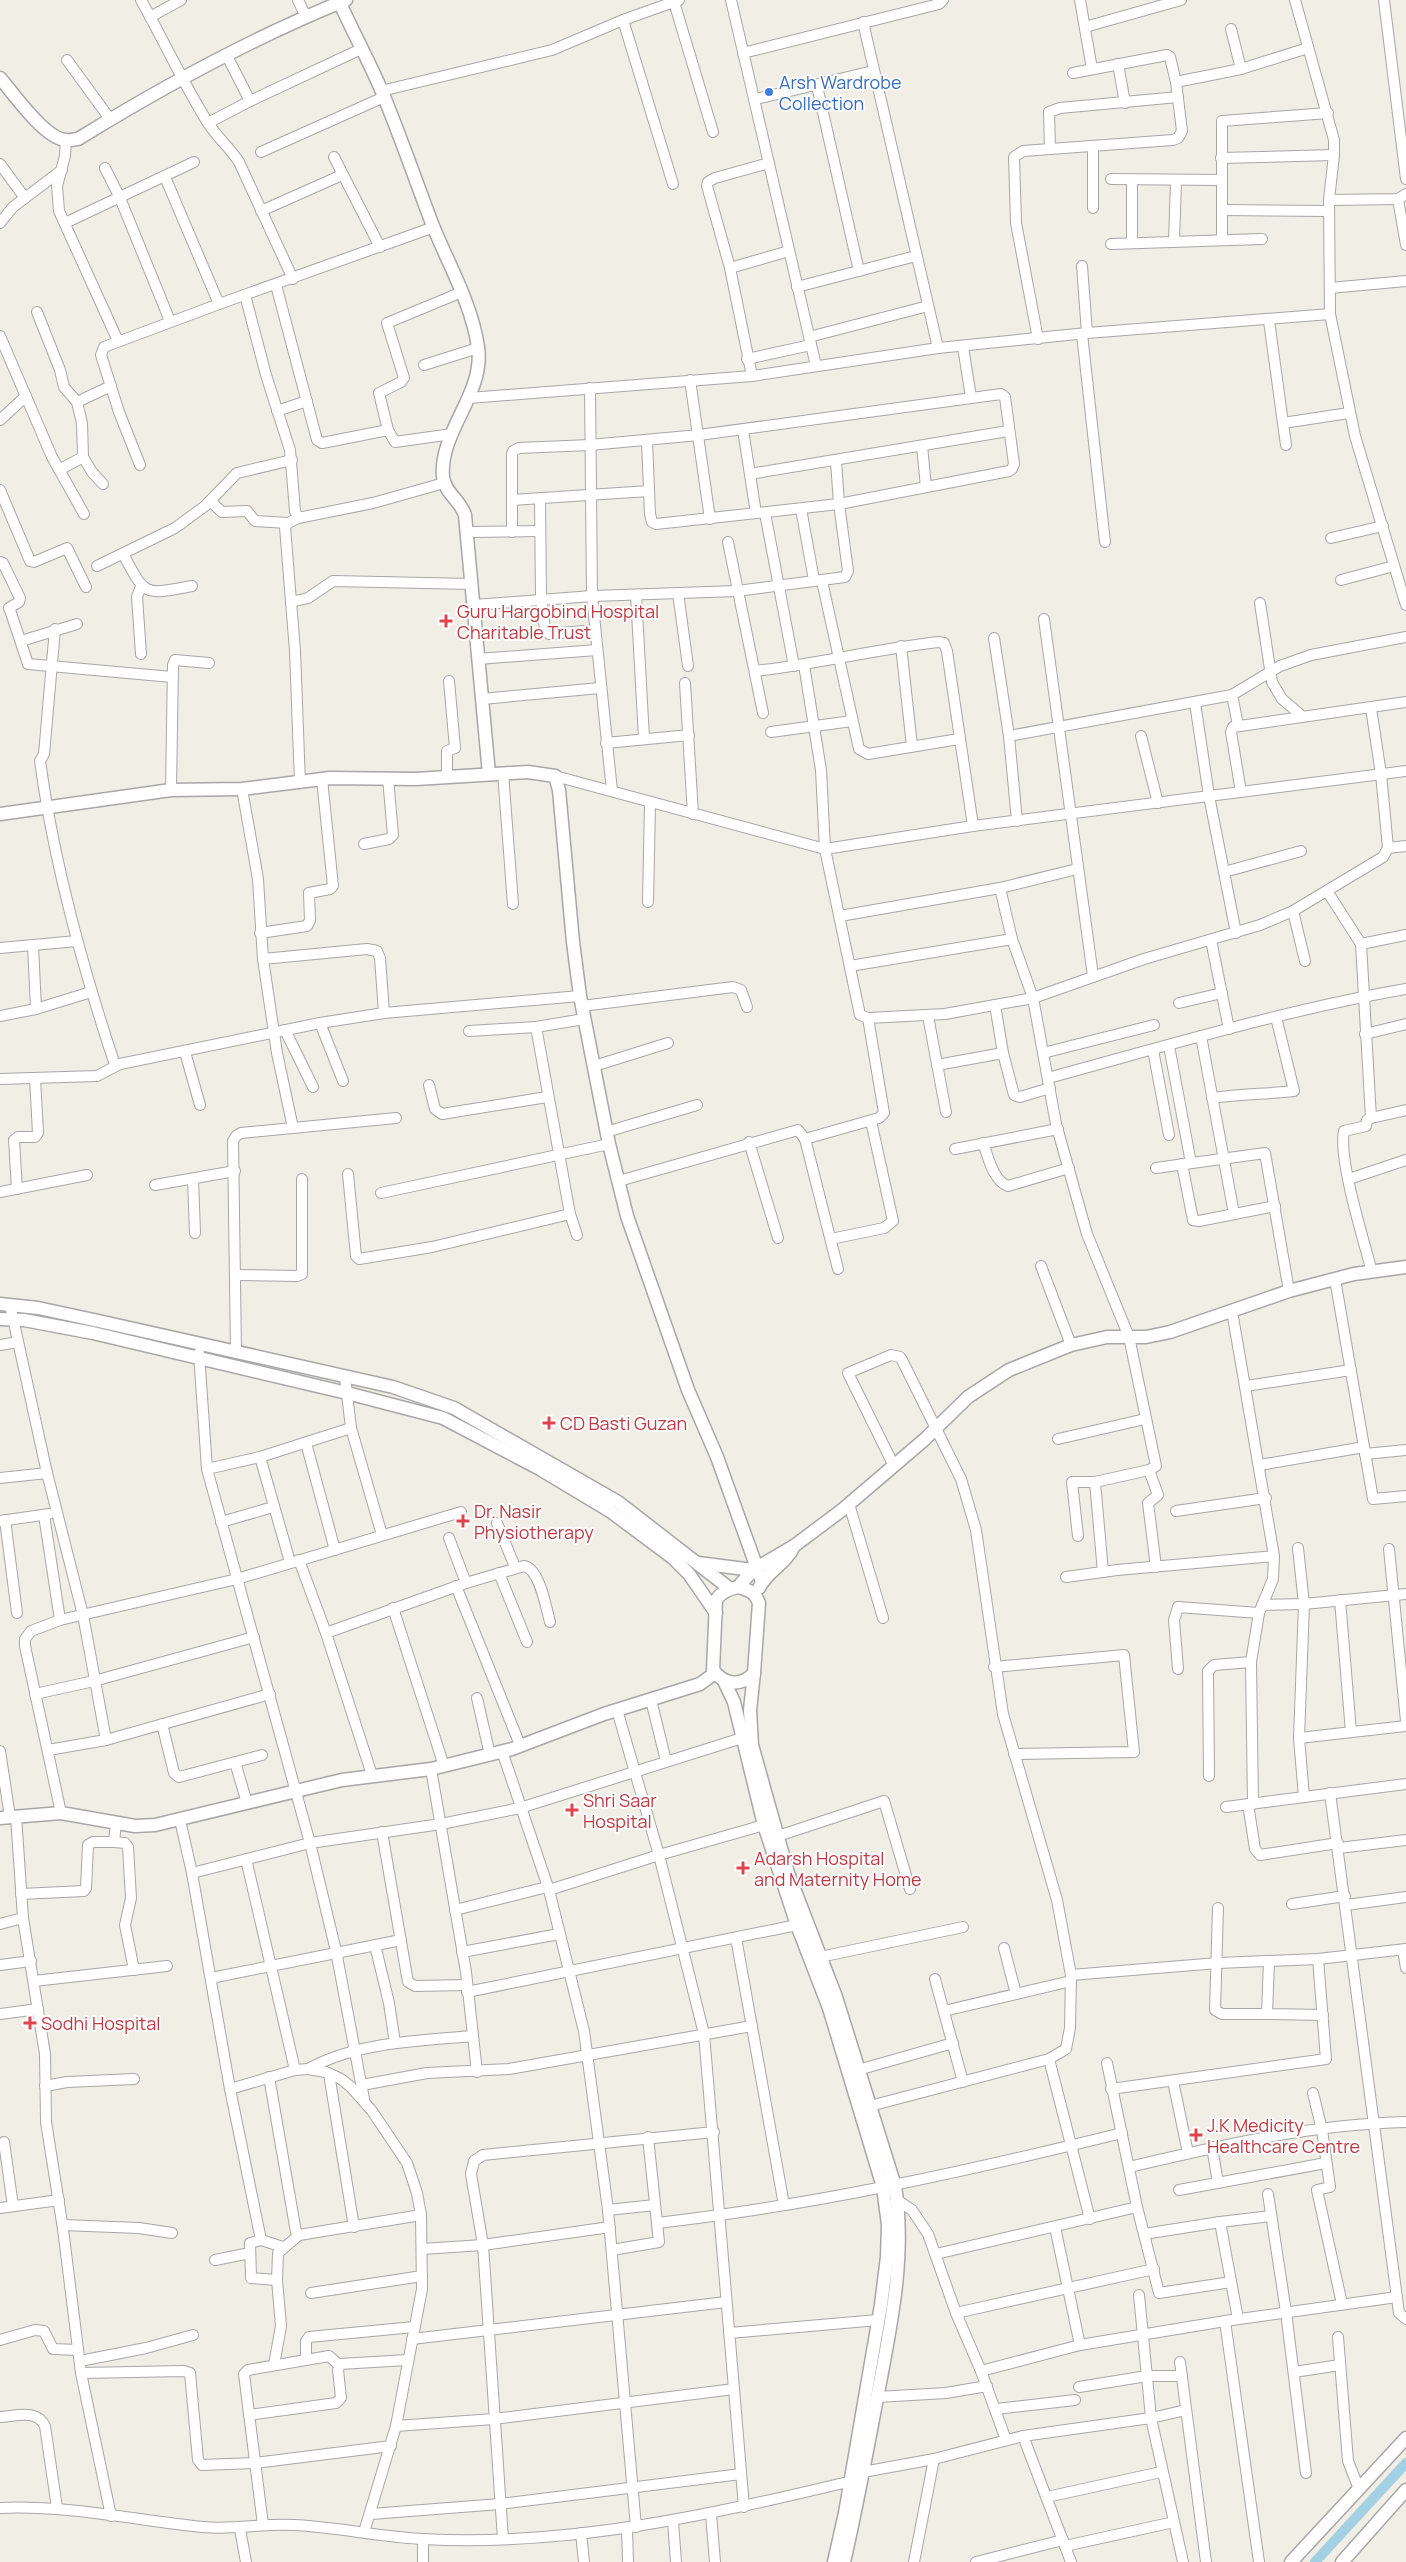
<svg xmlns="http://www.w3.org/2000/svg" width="1406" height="2562" font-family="Manrope,sans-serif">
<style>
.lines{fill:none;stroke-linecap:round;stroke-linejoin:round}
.canal{stroke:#a3d1e3;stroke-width:10}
.minor-casing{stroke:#a7a7a7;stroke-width:12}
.tertiary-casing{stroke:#a7a7a7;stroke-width:15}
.minor{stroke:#fff;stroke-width:10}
.tertiary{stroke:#fff;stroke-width:12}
.shop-dot{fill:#3f7fe0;stroke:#fff;stroke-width:2}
.health-dot{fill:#e0444e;stroke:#fff;stroke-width:2}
.labels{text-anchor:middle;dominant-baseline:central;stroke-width:4;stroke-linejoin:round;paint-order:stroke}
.shop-label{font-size:18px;fill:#366cbe;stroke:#fff;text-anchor:start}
.health-label{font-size:18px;fill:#be3a42;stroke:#fff;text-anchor:start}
</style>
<rect width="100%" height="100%" fill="#f1eee6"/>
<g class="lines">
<polyline class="canal" points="1315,2562 1406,2463"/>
<g class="minor-casing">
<g id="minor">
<path d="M141,0c23,41 42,83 67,123 9,14 22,25 31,39l54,117"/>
<polyline points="298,0 306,17"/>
<polyline points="731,0 816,366"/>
<polyline points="1080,0 1092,69"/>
<polyline points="1295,0 1334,140 1334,155 1329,200 1330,314 1355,436 1406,605"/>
<polyline points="1384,0 1406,179"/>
<polyline points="674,2 713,132"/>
<polyline points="150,17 181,0"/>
<polyline points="623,20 673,184"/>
<polyline points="863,22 938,348"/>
<polyline points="1085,27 1181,0"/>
<polyline points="1231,29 1241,69"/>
<polyline points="743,53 939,4 943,0"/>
<polyline points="226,54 250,101"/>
<polyline points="67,60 110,119"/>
<polyline points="1118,64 1125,103"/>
<polyline points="1073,73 1167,55 1170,57 1176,82 1241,69 1308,48"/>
<polyline points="817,86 859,271"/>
<polyline points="381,91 552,50 623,20 679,0"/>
<polyline points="756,99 873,71"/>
<polyline points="208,123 250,101 361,49"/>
<polyline points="66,140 65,156 57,186 59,211 118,341"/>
<polyline points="1093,147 1093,208"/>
<polyline points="1050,149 1049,112 1060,108 1178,97"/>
<polyline points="261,152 384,97"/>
<polyline points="334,157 380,247"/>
<polyline points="1221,158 1334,155"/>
<polyline points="0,164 25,198"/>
<polyline points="105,168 120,198 170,321"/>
<polyline points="165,177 219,304"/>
<polyline points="1111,179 1221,180"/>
<polyline points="1132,181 1132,243"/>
<polyline points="1398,199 1406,245"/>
<polyline points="1329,200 1398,199 1406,194"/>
<polyline points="1222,210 1329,211"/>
<polyline points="261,211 342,175"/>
<polyline points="0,223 13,207 62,170"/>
<polyline points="65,223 194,162"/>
<polyline points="1222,239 1222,121 1328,113"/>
<polyline points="1174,241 1176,181"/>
<polyline points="1111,244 1262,239"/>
<polyline points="1082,266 1087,333"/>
<polyline points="730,268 789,251"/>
<polyline points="276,285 317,440 322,443 388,430"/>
<polyline points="797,287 916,256"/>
<polyline points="1330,288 1406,281"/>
<polyline points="245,295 266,375 290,450 295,511 298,518 373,503 444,483"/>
<polyline points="37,312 60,370 64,387 77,402"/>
<polyline points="1269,321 1286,445"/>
<polyline points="1082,334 1105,542"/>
<polyline points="0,336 52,457 84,514"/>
<polyline points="809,337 928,306"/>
<polyline points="1038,339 1016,223 1014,157 1023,151 1173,140 1178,138 1182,131 1176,82"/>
<polyline points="963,347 971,397"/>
<polyline points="747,359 811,345"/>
<polyline points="424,365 478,348"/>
<polyline points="752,376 730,268 707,186 708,182 715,178 769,163"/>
<polyline points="690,380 710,519"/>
<polyline points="590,388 592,596 612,791"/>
<polyline points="469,398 752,376 938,348 1087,333 1330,314"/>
<polyline points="277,411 307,401"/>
<polyline points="0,420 26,396"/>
<polyline points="1283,423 1349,413"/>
<polyline points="743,430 756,513"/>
<polyline points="452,434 395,442 388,430 379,393 401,382 404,378 387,323 462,292"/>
<polyline points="922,446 926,487"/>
<polyline points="140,465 119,412 101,355 104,347 219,304 434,227"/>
<polyline points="59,470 83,457"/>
<polyline points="750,474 1008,431"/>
<polyline points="103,484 92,472 83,457 82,423 77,402 111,386"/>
<polyline points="0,490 30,561 34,562 67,548 86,587"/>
<polyline points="540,498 541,599 545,629 549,634 595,630"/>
<polyline points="512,500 649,491"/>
<polyline points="210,501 222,512 247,511 255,521 288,523"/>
<polyline points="801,509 814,580"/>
<polyline points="765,513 794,666"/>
<polyline points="298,518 288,523 285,527 295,651 300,783"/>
<polyline points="467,532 540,531"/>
<polyline points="512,532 512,454 513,451 519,448 590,445 699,435 1001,394 1005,397 1014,464 1012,469 1009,471 839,504 656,524 652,522 650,514 647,441"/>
<polyline points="1331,538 1383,526"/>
<polyline points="728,542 763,713"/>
<path d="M123,554c23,43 21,41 69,32"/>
<polyline points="0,562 3,563 20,598 19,602 9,608 10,610 28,664 172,677"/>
<polyline points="97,566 175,528 205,506 237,473 292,460"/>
<polyline points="1341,580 1394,566"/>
<polyline points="822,581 859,749 868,754 959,739"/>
<polyline points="141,586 137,597 141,654"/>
<polyline points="678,593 688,666"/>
<polyline points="636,595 644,738"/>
<polyline points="291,602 308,598 333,581 472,584"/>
<polyline points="1260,603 1272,682 1282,699 1302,716"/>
<polyline points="474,605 592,596 737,591 845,577 848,571 839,504 836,461"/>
<polyline points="1044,619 1093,976"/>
<path d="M55,629l-11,125 -4,7c14,103 42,205 75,304"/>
<polyline points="994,638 1009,736 1017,821"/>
<polyline points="21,641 77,624"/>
<polyline points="901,646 912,746"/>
<polyline points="478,659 597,650"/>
<polyline points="804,665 821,770 825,849 973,826 1406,771"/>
<path d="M755,671c62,-7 122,-22 183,-29l6,1 3,8 26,175"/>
<polyline points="685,683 693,814"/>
<polyline points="1232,695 1238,725"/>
<polyline points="482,699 600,688"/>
<polyline points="1195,703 1209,796 1236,933"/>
<polyline points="771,732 852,721"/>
<polyline points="1009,736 1232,695 1280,666 1311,655 1406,637"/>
<polyline points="1141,736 1158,803"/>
<polyline points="606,743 689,735"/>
<polyline points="503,773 513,904"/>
<polyline points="555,776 825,849 860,1015 868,1018 945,1014 1033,998 1144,959 1260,925 1293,911 1383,857 1388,848 1381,774 1371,708"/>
<polyline points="447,777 447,751 455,748 449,681"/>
<polyline points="242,789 258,879 263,959 277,1053 293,1128"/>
<polyline points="171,790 173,665 175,660 209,663"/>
<polyline points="1241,792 1231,732 1233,727 1406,702"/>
<polyline points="364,844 389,839 393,835 388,778"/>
<polyline points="1388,848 1406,846"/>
<polyline points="1224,872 1301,851"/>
<polyline points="1000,888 1077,869"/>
<polyline points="1327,891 1361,944 1406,935"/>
<polyline points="648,902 650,803"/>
<polyline points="1293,911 1305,961"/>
<polyline points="840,916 1000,888 1012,939 1033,998 1056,1124 1087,1234 1129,1337 1156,1466 1149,1470 1158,1495 1148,1503 1156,1567"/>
<polyline points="260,933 307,926 310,920 309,893 330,889 333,886 322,779"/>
<polyline points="1211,940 1229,1029"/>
<polyline points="1361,944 1371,1118 1406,1110"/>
<polyline points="33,945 36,1009"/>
<polyline points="0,948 77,941"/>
<polyline points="263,959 367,949 377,951 380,958 384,1013"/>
<polyline points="850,966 1012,939"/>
<polyline points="1179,1003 1222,993"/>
<polyline points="995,1005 1003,1053 1014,1095 1020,1097 1050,1088"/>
<polyline points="582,1006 733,987 741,990 747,1007"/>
<polyline points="0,1016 36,1009 91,992"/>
<polyline points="928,1016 946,1112"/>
<polyline points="320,1023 343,1081"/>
<polyline points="536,1027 570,1214 577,1235"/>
<polyline points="285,1030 313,1087"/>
<polyline points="469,1031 536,1027 584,1019"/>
<polyline points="1365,1034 1406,1024"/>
<polyline points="1201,1036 1234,1214"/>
<polyline points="1169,1046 1191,1163"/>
<polyline points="1153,1050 1169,1135"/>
<polyline points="185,1052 200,1105"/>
<polyline points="1043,1053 1154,1025"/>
<polyline points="937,1065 1003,1053"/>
<polyline points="594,1066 668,1043"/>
<path d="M1048,1078c118,-32 237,-68 358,-89"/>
<polyline points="0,1079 97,1076 120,1064 320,1023 384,1013 580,996"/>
<polyline points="429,1085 435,1109 442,1114 547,1097"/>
<path d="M1212,1098c28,-4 55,-4 82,-7l-18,-74"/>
<path d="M1371,1118l-4,2 -1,6 -22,5c-6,28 20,110 28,141"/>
<polyline points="606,1132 697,1105"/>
<polyline points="749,1142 778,1238"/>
<path d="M983,1143c5,13 10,38 25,43l61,-18"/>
<polyline points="955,1149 1058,1129"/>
<polyline points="1182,1164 1193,1220 1199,1221 1275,1206"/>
<polyline points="1156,1168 1265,1153 1289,1291"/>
<polyline points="348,1174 356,1256 359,1259 432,1247 570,1214"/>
<polyline points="193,1179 195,1233"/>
<polyline points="1349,1179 1406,1160"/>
<polyline points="619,1181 798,1130 805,1139"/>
<polyline points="155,1185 235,1171"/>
<polyline points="17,1189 14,1140 18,1137 35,1137 38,1133 35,1078"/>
<polyline points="0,1192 87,1175"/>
<polyline points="381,1193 609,1144"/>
<polyline points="831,1239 884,1228 893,1221 871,1121"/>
<polyline points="1041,1266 1071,1345"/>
<polyline points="838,1269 805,1139 879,1118 884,1113 868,1018"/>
<polyline points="235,1275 297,1276 302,1274 302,1179"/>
<polyline points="1335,1279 1373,1499 1406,1496"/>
<polyline points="10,1305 47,1473 83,1615 106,1740"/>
<polyline points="1232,1311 1274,1556 1273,1579 1259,1613 1251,1662 1253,1804"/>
<polyline points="0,1345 18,1342"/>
<polyline points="199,1353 207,1469 310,1843 336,1951 364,2099"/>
<polyline points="236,1353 233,1141 236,1136 241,1133 396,1118"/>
<polyline points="345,1377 351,1428 382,1535"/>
<polyline points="1246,1386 1351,1370"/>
<polyline points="1058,1439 1145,1419"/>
<polyline points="306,1443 335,1550"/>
<polyline points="1365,1454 1406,1450"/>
<polyline points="260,1457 290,1562"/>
<polyline points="1260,1465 1364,1447"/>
<polyline points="207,1469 260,1457 351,1428"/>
<polyline points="0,1478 47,1473"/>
<polyline points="1095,1482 1103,1572"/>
<polyline points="849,1504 883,1618"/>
<polyline points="1176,1511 1266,1498"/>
<polyline points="44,1515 60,1620"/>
<polyline points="5,1520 17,1613"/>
<polyline points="0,1521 49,1514"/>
<polyline points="221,1522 273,1507"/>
<polyline points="497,1523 515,1567"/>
<polyline points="1078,1536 1072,1482 1095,1482 1149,1470"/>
<polyline points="449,1538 466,1583"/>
<polyline points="1298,1548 1304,1604 1299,1738 1304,1797"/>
<polyline points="1389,1549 1406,1721"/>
<polyline points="299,1560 326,1633 372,1775"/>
<polyline points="499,1573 527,1642"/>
<polyline points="1066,1577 1117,1570 1274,1556"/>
<polyline points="456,1586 520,1745"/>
<polyline points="1340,1600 1351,1732"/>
<polyline points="1262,1605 1304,1604 1406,1594"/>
<polyline points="393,1608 444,1766"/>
<path d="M326,1633l140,-50 58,-17c16,3 22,42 26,56"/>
<polyline points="994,1667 1124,1655 1134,1752 1014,1754"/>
<polyline points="1178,1669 1174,1620 1178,1607 1259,1613"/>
<polyline points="35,1694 94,1681 254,1637"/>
<polyline points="477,1698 490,1755"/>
<polyline points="651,1700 666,1761"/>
<polyline points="617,1710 659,1855 704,2034 744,2507"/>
<polyline points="162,1724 174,1773 179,1777 262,1755"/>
<polyline points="1299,1738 1406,1726"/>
<polyline points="48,1750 106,1740 270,1694"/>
<polyline points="0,1751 10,1817"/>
<polyline points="502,1751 549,1890 584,2031 608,2210 636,2527"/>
<polyline points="235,1762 247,1803"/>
<polyline points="431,1769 466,1972 477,2072"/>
<polyline points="1209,1776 1208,1671 1214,1665 1251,1662"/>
<polyline points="1330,1793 1399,2313 1406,2319"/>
<polyline points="1248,1804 1255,1849 1260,1855 1338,1843"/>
<polyline points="1226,1807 1406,1784"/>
<polyline points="61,1813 25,1646 25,1639 31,1631 60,1620 237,1579 461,1512"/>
<polyline points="16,1816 23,1918 45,2054 46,2122 63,2229 81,2373 111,2516"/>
<polyline points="180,1820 192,1873 230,2089 261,2240 250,2243 251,2278 277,2280"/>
<polyline points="116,1823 114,1842 125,1843 128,1847 131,1898 125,1925 134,1970"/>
<polyline points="382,1832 408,1982 415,1986 467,1985"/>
<polyline points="778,1836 884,1801 910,1889"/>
<polyline points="1339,1848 1406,1840"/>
<polyline points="246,1859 295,2070"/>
<polyline points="192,1873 310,1843 441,1824 520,1808 742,1738"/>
<polyline points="549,1890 659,1855 764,1825"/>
<polyline points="21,1894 84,1891 86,1888 88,1845 93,1842 114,1842"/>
<polyline points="1292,1904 1345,1896"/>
<polyline points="1346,1905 1406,1897"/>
<polyline points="1218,1908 1215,2010 1222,2014 1267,2014"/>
<polyline points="455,1910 547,1887"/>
<polyline points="0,1924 23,1918"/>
<polyline points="736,1938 784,2205"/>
<polyline points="375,1945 389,2003 395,2043"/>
<polyline points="1004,1948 1016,1994"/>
<polyline points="1403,1950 1406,1968"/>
<polyline points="462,1952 559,1934"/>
<polyline points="820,1957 963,1927"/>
<polyline points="1269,1961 1267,2014 1323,2015"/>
<polyline points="0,1965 31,1961"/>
<polyline points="1071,1975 1218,1963 1318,1959 1406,1949"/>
<polyline points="211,1978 401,1940"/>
<polyline points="935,1979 963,2082"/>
<polyline points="34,1981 167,1966"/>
<polyline points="467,1992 797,1925"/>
<polyline points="944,2011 1071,1981"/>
<polyline points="0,2014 38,2009"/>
<polyline points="1049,2059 1090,2219"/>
<polyline points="1107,2063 1137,2207 1159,2293 1231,2282"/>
<path d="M308,2069c48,-27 110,-28 164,-33"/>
<polyline points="858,2070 953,2043"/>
<polyline points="329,2074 354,2227"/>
<polyline points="269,2077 296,2232 299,2235"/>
<polyline points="1173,2081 1188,2153"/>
<polyline points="362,2085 427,2073 509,2069 752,2026"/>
<polyline points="45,2086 67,2082 134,2079"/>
<polyline points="230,2089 295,2070 308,2069 326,2072 341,2079 351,2087 372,2111 407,2163 417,2193 421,2215 422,2289 396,2426 364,2532"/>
<polyline points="1111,2089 1326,2059 1318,1959"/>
<polyline points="1313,2093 1322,2130 1330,2187 1317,2190 1342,2304"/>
<polyline points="870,2106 1049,2059 1066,2049 1070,2028 1071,1975 1057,1900 1003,1714 976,1530 961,1479 902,1360 900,1357 891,1355 848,1373 894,1466"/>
<polyline points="4,2142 13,2206"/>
<polyline points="1212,2147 1218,2183"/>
<path d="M1129,2167c90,-21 183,-43 277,-45"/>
<polyline points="1179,2190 1326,2163"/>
<polyline points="1268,2194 1286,2312 1306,2473"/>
<polyline points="897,2200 912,2210 928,2234 956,2313 981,2371 1006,2440"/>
<polyline points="0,2208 59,2200"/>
<polyline points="608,2210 655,2205"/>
<polyline points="1220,2222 1271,2216"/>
<path d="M657,2223c158,-18 311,-52 465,-90"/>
<polyline points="63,2225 139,2228 172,2233"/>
<polyline points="1055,2227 1080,2345"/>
<polyline points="1144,2234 1220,2222 1238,2319"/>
<polyline points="261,2240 283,2247"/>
<polyline points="422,2249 483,2245 610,2227"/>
<polyline points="612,2250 659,2242 648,2137"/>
<polyline points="936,2254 1137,2207"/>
<polyline points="215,2260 250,2253"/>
<polyline points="311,2293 422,2276"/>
<polyline points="1139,2295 1151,2418 1183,2562"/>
<polyline points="956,2313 1154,2269"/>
<polyline points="1225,2321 1259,2562"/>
<polyline points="729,2333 878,2320"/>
<polyline points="1338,2337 1348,2461 1359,2489"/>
<polyline points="412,2339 726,2302"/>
<polyline points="0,2340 35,2330 44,2331 53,2349 78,2350"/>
<polyline points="306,2358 306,2341 309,2337 414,2327"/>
<polyline points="80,2361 146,2348 193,2335"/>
<polyline points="1180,2362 1206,2562"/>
<polyline points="274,2365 281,2326 277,2280 278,2253 299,2235 421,2215"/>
<polyline points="981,2371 1080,2345 1225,2321 1397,2297"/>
<polyline points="1294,2372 1340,2365"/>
<polyline points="81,2373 184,2371 190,2373 198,2460 202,2465 255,2463 391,2446"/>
<polyline points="1079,2387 1147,2376 1182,2376"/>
<polyline points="877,2397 946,2393 987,2386"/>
<polyline points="996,2409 1075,2400"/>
<polyline points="249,2415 336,2403 341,2398 338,2370 340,2364 407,2360"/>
<path d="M0,2417c16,-1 37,-8 45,9l12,82"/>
<polyline points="396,2426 494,2419 734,2389"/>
<polyline points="1023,2436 1071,2562"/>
<polyline points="863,2472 934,2459 1023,2436 1151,2418 1186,2410"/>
<polyline points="1047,2497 1161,2472"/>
<path d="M0,2508c68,-3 135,12 203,19 31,3 60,-4 91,-2 43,2 86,12 129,14 147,8 291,-25 433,-59"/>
<polyline points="371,2514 500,2504 741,2474"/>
<polyline points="711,2514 715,2562"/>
<polyline points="673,2521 676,2562"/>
<polyline points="263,2525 244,2374 248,2370 329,2356 339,2365"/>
<polyline points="627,2528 628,2562"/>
<polyline points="240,2529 246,2562"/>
<polyline points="581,2533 584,2562"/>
<polyline points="423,2539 423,2562"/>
<polyline points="503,2539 483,2245 471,2174 474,2161 483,2155 714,2132"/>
<polyline points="1065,2546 1174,2522"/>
<polyline points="914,2562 934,2459"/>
<polyline points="976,2562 1063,2540"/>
</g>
</g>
<g class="tertiary-casing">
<g id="tertiary">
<path d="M340,3c14,32 32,63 45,96 17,42 32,85 48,127 16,39 39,79 45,121 7,47 -39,84 -35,130 2,16 17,23 22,38l24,259"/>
<path d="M0,78c14,16 45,61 66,62 4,1 8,-1 12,-1 86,-53 174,-101 268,-139"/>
<polyline points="0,814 171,790 242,789 330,778 416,779 528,772 555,776 559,790 573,942 580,996 609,1144 627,1216 688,1390 717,1457 762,1582"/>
<polyline points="0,1304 38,1308 94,1320 393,1387 454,1408 618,1502 729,1588"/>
<polyline points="0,1319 24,1320 93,1333 347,1393 443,1418 540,1469 610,1511 673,1558 689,1574 716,1613"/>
<polyline points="698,1563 753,1570"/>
<polyline points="738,1587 753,1570 794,1546 842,1510 924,1440 968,1397 1009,1370 1071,1345 1107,1337 1146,1337 1170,1332 1289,1291 1354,1274 1406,1267"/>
<path d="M738,1587c11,3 17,5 21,16l-5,70c-13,14 -30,12 -41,-3l3,-70c5,-8 12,-11 22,-13z"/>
<path d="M759,1588c8,-17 27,-24 35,-42"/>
<path d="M754,1673l-4,37 2,35 14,50 22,78 48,124 59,189c11,69 -4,139 -17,207 -11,57 -21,113 -34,169"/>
<polyline points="724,1681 734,1702 764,1825 797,1925 829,2008 883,2187 888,2225 887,2257 881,2305 845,2513 834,2562"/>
<polyline points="0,1818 61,1813 135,1826 155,1825 342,1780 431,1769 512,1749 604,1714 700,1684 715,1673"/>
<polyline points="1291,2562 1406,2438"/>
<polyline points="1342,2562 1406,2490"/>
</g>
</g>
<use href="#minor" class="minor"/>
<use href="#tertiary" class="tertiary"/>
</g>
<circle class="shop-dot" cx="769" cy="92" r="5"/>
<g class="health-dot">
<path d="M443.5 613.5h5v5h5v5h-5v5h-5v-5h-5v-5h5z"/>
<path d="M546.5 1415.5h5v5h5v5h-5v5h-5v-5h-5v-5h5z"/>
<path d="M460.5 1513.5h5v5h5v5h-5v5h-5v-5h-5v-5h5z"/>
<path d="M569.5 1802.5h5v5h5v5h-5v5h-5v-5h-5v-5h5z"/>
<path d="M740.5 1860.5h5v5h5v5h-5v5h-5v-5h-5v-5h5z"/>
<path d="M27.5 2015.5h5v5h5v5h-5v5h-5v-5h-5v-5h5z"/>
<path d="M1193.5 2127.5h5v5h5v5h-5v5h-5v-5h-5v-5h5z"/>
</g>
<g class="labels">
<g class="shop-label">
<text x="779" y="82">Arsh Wardrobe<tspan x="779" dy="21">Collection</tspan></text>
</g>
<g class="health-label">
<text x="457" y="611">Guru Hargobind Hospital<tspan x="457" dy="21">Charitable Trust</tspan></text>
<text x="560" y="1423">CD Basti Guzan</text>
<text x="474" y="1511">Dr. Nasir<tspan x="474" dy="21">Physiotherapy</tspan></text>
<text x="583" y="1800">Shri Saar<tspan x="583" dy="21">Hospital</tspan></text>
<text x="754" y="1858">Adarsh Hospital<tspan x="754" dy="21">and Maternity Home</tspan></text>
<text x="41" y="2023">Sodhi Hospital</text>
<text x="1207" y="2125">J.K Medicity<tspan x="1207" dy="21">Healthcare Centre</tspan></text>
</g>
</g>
</svg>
